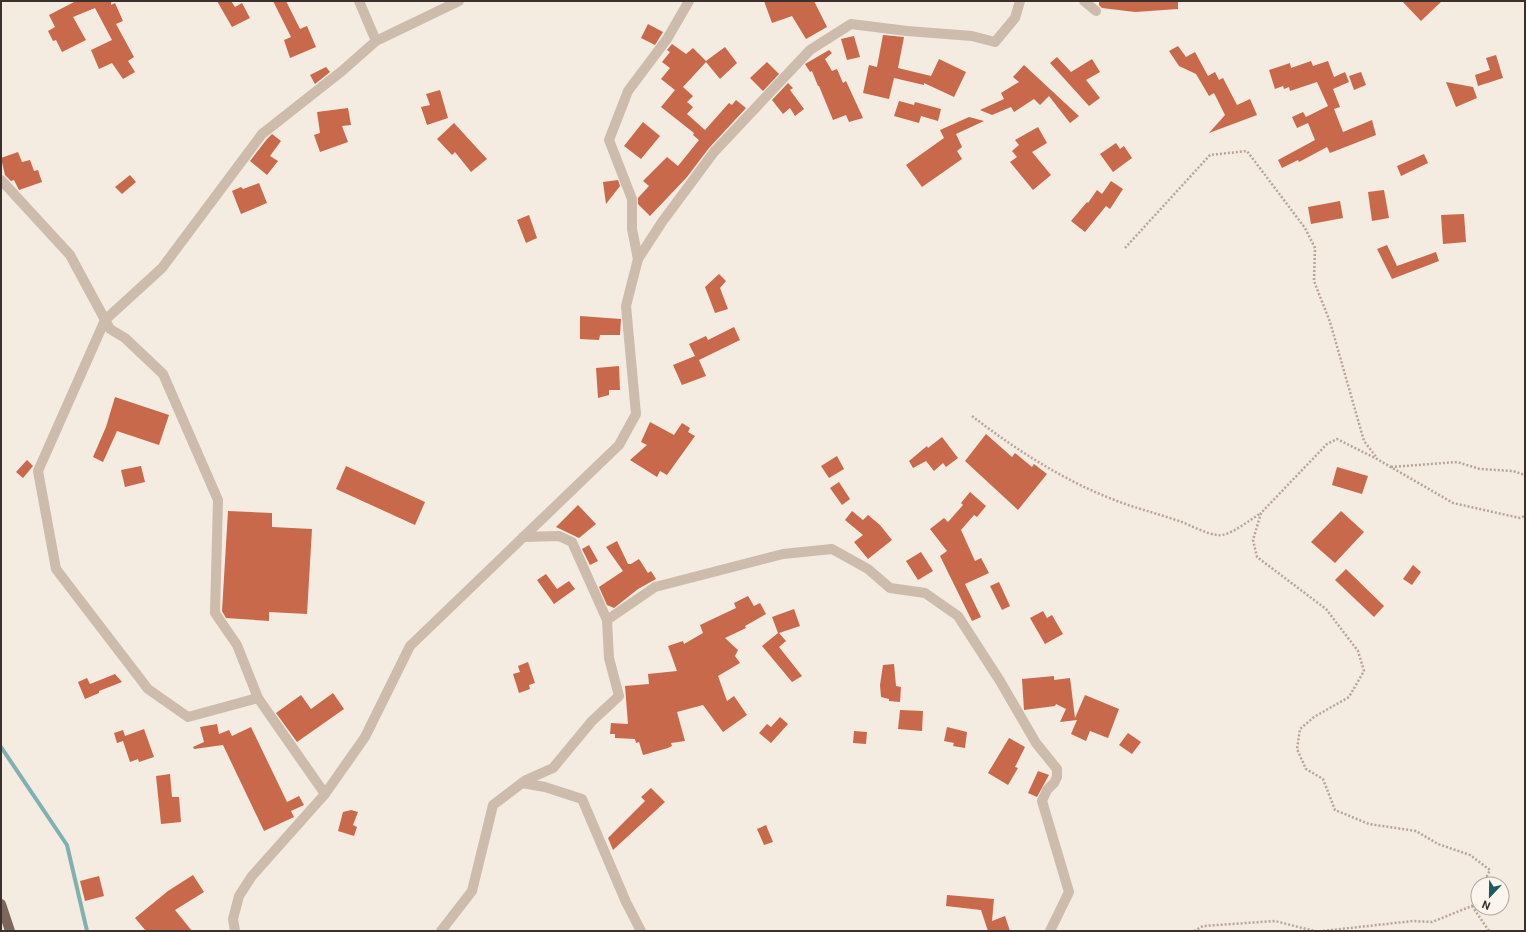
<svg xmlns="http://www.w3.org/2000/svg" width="1526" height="932" font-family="Roboto,sans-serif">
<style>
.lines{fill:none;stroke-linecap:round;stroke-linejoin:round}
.stream{stroke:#7fb0b2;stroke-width:4}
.building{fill:#c8694b}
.path{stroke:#b9a596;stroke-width:2.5;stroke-dasharray:2 2;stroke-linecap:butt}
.minor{stroke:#cdbbac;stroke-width:10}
.major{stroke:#7d675c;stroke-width:10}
</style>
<rect width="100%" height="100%" fill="#f4ebe1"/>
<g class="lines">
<polyline class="stream" points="1,747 67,845 87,931"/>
</g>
<g class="building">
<polygon points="76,1 111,1 111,5 115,3 123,21 116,24 134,57 128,61 135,72 123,79 112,63 99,69 91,50 112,40 95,8 73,17 86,40 62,52 56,40 53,41 48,31 55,27 49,15"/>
<polygon points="217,1 231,1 235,7 242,3 250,18 232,27"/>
<polygon points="273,1 286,1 300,29 307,26 316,47 290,58 284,40 291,37"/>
<polygon points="764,1 814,1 827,27 806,39 792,16 772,23"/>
<polygon points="1099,1 1178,1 1178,9 1135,12 1102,8 1099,5"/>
<polygon points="1402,1 1442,1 1421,21"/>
<polygon points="648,24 663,32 655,45 641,38"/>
<polygon points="883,35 904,37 898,68 931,76 939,59 966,72 954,97 924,83 924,85 894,78 889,99 863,93 869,65 877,67"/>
<polygon points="854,36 860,57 847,60 841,39"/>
<polygon points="672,44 686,54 693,48 706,61 725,47 737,63 720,79 706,62 683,87 693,96 687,102 693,107 687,114 705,130 729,103 732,105 736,100 746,108 709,148 687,177 650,216 638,204 638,198 649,186 643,181 667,157 678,166 699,140 693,135 694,133 661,107 675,90 661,79 670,68 662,62 670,52 667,50"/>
<polygon points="1178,46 1186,57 1195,52 1208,76 1215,72 1219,80 1223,78 1237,105 1250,99 1257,115 1209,133 1225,115 1214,93 1209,96 1196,74 1179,66 1169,51"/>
<polygon points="829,50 832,53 825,59 832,71 837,69 843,83 846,81 863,118 849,122 846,115 833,120 819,86 818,86 812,71 810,72 805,64"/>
<polygon points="1496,55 1503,78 1478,86 1475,75 1490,70 1486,58"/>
<polygon points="1057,57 1071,72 1092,59 1100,72 1086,80 1100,98 1089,106 1050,63"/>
<polygon points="1311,61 1313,66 1328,61 1334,77 1345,72 1349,82 1333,89 1340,107 1334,109 1343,132 1372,120 1376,135 1330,153 1327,147 1299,162 1298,160 1282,168 1278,160 1315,140 1308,123 1297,128 1292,117 1303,112 1306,117 1328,106 1317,82 1290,91 1289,87 1284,89 1283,86 1275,89 1269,70 1290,63 1291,68"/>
<polygon points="767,62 779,74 763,91 750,78"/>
<polygon points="1024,65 1052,91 1079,116 1070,123 1049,96 1040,105 1034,99 1014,112 1011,107 992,115 980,110 1004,99 1001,93 1019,82 1013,77"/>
<polygon points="326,67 330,72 315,84 310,75"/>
<polygon points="1361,72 1366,85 1354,90 1349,76"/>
<polygon points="1446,82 1473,87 1477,98 1456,107"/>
<polygon points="788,83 793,88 790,90 804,109 795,116 790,108 783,114 772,100"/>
<polygon points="440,90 448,118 427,125 421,107 430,105 426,94"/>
<polygon points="899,101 914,105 915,102 941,109 938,121 921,116 919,123 894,116"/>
<polygon points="348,108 351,125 342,126 348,142 320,152 314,135 320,133 317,112"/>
<polygon points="969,117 984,121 956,134 962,147 957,151 962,159 922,187 906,165 944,138 940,130"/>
<polygon points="643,122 660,136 641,159 624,146"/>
<polygon points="454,123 487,159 471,172 455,152 452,155 437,139"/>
<polygon points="1038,127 1047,143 1032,152 1051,175 1033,190 1010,162 1017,157 1012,151 1019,145 1015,140"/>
<polygon points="272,134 281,141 270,156 278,161 267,175 250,161 267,139"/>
<polygon points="1116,143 1120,149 1124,146 1132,158 1113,172 1100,154"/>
<polygon points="18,152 22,162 30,160 34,171 38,170 42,182 19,190 14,180 11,181 5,175 1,158"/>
<polygon points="1424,154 1428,163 1401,176 1397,166"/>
<polygon points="130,175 136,182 122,194 115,187"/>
<polygon points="618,180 620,186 606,204 603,182"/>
<polygon points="1111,181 1123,189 1110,209 1106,206 1085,232 1071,221 1087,202 1088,203 1097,190 1102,194"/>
<polygon points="259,183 267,203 241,214 232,191 241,187 243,189"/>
<polygon points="1384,190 1389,218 1372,221 1368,192"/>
<polygon points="1340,201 1343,218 1311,224 1308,207"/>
<polygon points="1464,214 1466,242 1443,244 1441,215"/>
<polygon points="529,215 537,238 526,243 517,220"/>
<polygon points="1387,245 1397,266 1436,252 1439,261 1392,279 1377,249"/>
<polygon points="719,274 726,281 720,288 728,309 715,313 705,287"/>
<polygon points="580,316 621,319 620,335 600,335 599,340 580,339"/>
<polygon points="734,327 740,340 699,360 706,376 682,385 673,365 695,356 689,344 706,336 708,340"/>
<polygon points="619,366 620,390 609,390 609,395 598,398 596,368"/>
<polygon points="115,397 169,415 159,445 117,431 103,462 93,457 106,427"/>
<polygon points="650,422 674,435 682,423 690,428 688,432 695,436 667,475 660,471 657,477 630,460 647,445 641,442"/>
<polygon points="986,434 1012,457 1015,453 1032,467 1034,464 1047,474 1018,510 965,461"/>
<polygon points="942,437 958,458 946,467 943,463 934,471 926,461 913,468 909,461 927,446 928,448"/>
<polygon points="837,456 844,469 829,478 821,466"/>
<polygon points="27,460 33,466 23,478 16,472"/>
<polygon points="141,466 145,482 125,487 121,470"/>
<polygon points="346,466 425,502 415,525 336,489"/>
<polygon points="1337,467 1368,476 1362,494 1332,485"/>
<polygon points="839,482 850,499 842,505 830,488"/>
<polygon points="970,492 986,506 977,517 974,515 961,530 975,561 981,558 989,573 965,584 981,617 972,621 940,556 947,551 930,529 944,518 948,522 963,505 961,503"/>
<polygon points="578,505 596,524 579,538 556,527"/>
<polygon points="228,511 272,513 272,527 312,529 307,614 269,612 269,621 226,618 222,611"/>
<polygon points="852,511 863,520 868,515 880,525 892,540 868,559 854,542 863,535 845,520"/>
<polygon points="1341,511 1364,532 1335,563 1311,542"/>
<polygon points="617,541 628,564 631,564 639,559 648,573 651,571 656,579 638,589 614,608 607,605 599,587 623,571 606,547"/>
<polygon points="589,545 598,561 590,565 582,549"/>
<polygon points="921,552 933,571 918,580 906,561"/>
<polygon points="1413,565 1421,572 1412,585 1403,579"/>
<polygon points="1346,569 1384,606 1374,617 1335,580"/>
<polygon points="546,574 557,589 569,581 575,589 554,604 537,580"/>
<polygon points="999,582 1010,606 1002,610 990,586"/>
<polygon points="748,596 754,606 760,603 766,614 745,626 746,628 725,638 738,650 735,656 740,663 718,676 727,701 734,696 747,715 723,732 703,705 677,712 685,741 671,743 672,746 668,748 643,755 639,742 636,743 635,739 615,738 615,734 610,734 611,723 628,724 625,686 649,684 648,674 677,671 668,646 683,641 684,644 703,633 700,625 736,608 734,603"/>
<polygon points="794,609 800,626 779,633 786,641 779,647 802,676 792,682 762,646 778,633 772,617"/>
<polygon points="1043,611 1047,618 1052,615 1063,634 1045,644 1030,618"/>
<polygon points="528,662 535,683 529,685 530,689 519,693 513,674 520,672 518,666"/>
<polygon points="894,664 896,686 901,687 900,702 889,701 889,699 881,697 880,685 883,665"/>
<polygon points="115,674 122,682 99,691 99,693 85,699 78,682 87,678 90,684"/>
<polygon points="1054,676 1054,680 1070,678 1075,718 1085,695 1119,709 1108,738 1090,731 1086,741 1071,734 1077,720 1060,722 1066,709 1056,704 1055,706 1024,710 1022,679"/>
<polygon points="333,693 344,709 297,742 276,713 301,695 311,709"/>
<polygon points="900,710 923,711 922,731 898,729"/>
<polygon points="780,717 788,724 771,743 759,733 767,724 771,727"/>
<polygon points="217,724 219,734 229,730 232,736 251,727 287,802 299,796 304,805 291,811 294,817 264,831 223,745 194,749 193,747 204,742 200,727"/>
<polygon points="947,727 967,732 965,748 953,746 954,743 944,741"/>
<polygon points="144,729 154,757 139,762 138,759 130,762 123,741 117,743 114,733 123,730 125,736"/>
<polygon points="854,731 867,732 866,744 853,743"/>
<polygon points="1128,733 1141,742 1132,754 1119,745"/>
<polygon points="1009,738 1025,747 1015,767 1018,768 1008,785 988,773"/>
<polygon points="1038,771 1049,775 1037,797 1028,793"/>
<polygon points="170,774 172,797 179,797 181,822 161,824 156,776"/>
<polygon points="651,788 665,802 613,850 608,838 645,801 641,797"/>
<polygon points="351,810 358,812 353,825 357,827 354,836 338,831 343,812"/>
<polygon points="766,825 773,842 764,845 757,829"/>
<polygon points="193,875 204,892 175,910 192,931 146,931 135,918 168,891"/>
<polygon points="99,876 104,896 85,901 80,881"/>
<polygon points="947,895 994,899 992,921 1005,916 1010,931 988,931 981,910 946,906"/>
</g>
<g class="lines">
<g class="path">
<polyline points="1125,248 1210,155 1247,151 1305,228 1315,248 1314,281 1330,322 1364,441 1377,458"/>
<path d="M972,416c43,33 89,63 140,83 22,9 44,14 67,22 12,4 26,13 39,14 11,2 33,-16 43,-22"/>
<polyline points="1391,467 1457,462 1480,469 1513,471 1525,475"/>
<polyline points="1483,884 1490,870 1470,855 1438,844 1416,831 1369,824 1335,810 1323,779 1306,769 1297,749 1300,729 1314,717 1349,697 1364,671 1358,651 1326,609 1257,557 1253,540 1261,513 1327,444 1337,439 1377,459 1453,503 1520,518 1525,516"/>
<polyline points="1472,906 1489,931"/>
<polyline points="1194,931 1203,926 1275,921 1314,931"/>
<polyline points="1323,931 1413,921 1432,922 1472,906 1478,895"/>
</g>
<g class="minor">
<polyline points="359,1 376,41"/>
<polyline points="1084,1 1096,11"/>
<polyline points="1,180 70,255 110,329 125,338 163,374 218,500 215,613 237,645 258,698"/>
<polyline points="638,259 632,229 632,199 609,140 628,91 667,39 689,1"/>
<polyline points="523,537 559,536 572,542 607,620 655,587 783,554 832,549 868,569 890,588 925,593 958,616 1000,681 1036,743 1057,769 1057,777 1054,783 1047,790 1042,801 1069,892 1050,931"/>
<polyline points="522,783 545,787 582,799 626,902 641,931"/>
<polyline points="325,794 258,698 188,717 148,689 56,569 38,471 105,320 162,268 262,134 342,71 376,41 459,1"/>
<polyline points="235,931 233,919 239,896 252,876 325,794 365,737 410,646 619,445 636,414 626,306 638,259 662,222 714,152 810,50 851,24 907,31 972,36 995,42 1015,18 1020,1"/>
<polyline points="441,931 472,891 493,805 526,780 553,768 592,721 619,696 609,658 607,620"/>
</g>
<polyline class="major" points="1,904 10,931"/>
</g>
<rect width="1526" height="932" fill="none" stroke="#3b302b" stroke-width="4"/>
<g transform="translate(1490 896) rotate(202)"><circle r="19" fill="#fbf5ee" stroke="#aea6a0"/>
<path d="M0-3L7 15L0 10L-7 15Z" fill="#1f5a5e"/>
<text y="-6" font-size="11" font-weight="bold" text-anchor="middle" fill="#3b302b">N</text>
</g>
</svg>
